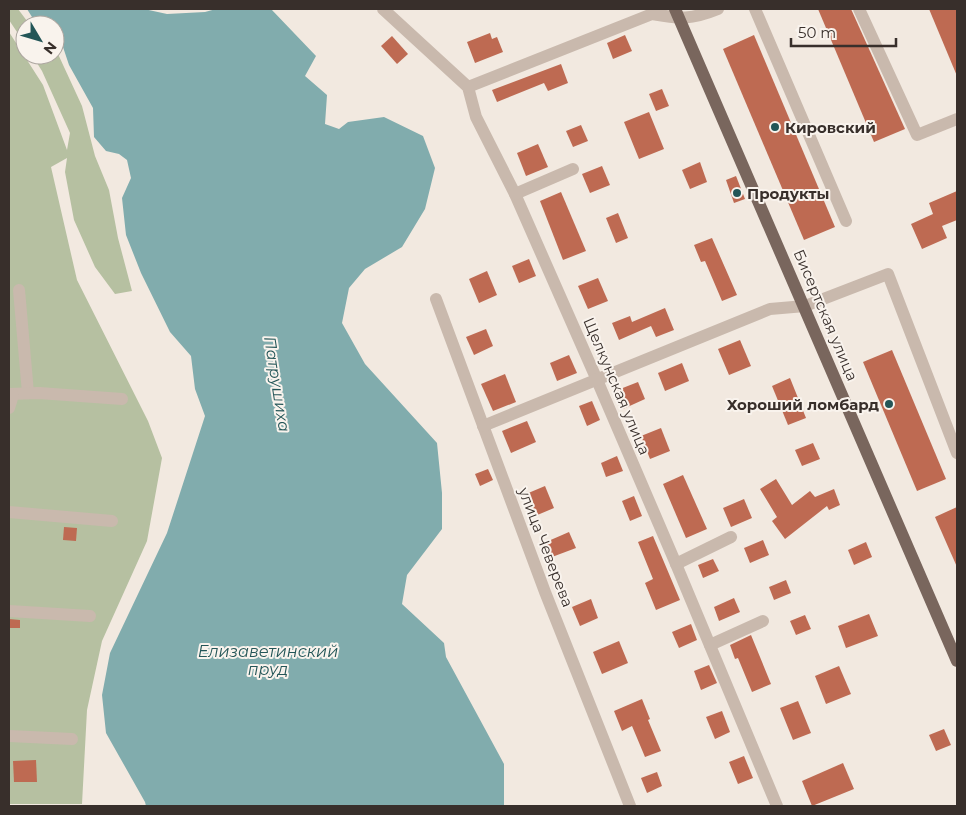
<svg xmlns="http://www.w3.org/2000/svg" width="966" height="815" font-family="Montserrat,sans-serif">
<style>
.green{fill:#b6c0a1}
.water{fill:#81acad}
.building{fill:#be6a52}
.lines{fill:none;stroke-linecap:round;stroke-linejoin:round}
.minor{stroke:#c9b9ad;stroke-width:12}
.major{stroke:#79665d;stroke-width:12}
.poi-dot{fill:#235557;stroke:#f9f3ed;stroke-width:2}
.labels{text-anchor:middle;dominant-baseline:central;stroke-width:4;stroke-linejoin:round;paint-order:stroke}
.poi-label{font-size:15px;font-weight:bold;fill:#382f2b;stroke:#f9f3ed;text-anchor:start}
.street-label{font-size:15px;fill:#382f2b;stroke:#f9f3ed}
.water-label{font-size:16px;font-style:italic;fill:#235557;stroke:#f9f3ed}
</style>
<rect width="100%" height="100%" fill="#f2e9e0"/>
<g class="green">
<polygon points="9,9 18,9 30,25 25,25 25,44 9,20"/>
<polygon points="9,32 43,85 67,150 70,133 42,71 32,55 55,55 55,51 58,54 82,106 95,156 109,190 118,238 132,291 115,294 95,267 74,220 65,172 67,158 51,167 77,280 148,421 162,458 147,541 102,641 87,710 82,804 9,804"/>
</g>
<polygon class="water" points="27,9 144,9 167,14 205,12 216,9 271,9 316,56 305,76 327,95 325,124 339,129 348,122 384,117 423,136 435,168 425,209 402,247 365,269 349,288 342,323 365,364 437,443 442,493 442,529 407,575 402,604 444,643 446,657 504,764 504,806 146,806 145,802 106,733 102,695 110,653 167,533 205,416 195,389 191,356 170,332 141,273 126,235 122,198 131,178 127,160 119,154 106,151 94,137 93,108 69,65 62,44 55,39 55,25 37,25"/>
<g class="building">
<polygon points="818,9 851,9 905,129 874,142"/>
<polygon points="929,9 957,9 957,76"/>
<polygon points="490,33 492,39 497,37 503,52 475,63 467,42"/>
<polygon points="625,35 632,51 613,59 607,43"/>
<polygon points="754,35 835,227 804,240 723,49"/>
<polygon points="392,36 408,54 397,64 381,46"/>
<polygon points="561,64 568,83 548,91 544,83 497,102 492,90"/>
<polygon points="662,89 669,106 656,111 649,94"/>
<polygon points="649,112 664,149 639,159 624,122"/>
<polygon points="581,125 588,141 573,147 566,131"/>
<polygon points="538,144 548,167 526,176 517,153"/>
<polygon points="700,162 707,182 690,189 682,170"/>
<polygon points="602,166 610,185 590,193 582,174"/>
<polygon points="736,176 745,199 734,203 726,180"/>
<polygon points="957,191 957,220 942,226 947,238 922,249 911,224 933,214 929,203"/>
<polygon points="561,192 586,251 563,260 540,201"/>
<polygon points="618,213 628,238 616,243 606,218"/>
<polygon points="712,238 737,295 722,301 705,261 701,262 694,245"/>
<polygon points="529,259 536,276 519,283 512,266"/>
<polygon points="487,271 497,295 479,303 469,279"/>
<polygon points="598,278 608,301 588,309 578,286"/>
<polygon points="665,308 674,330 656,337 651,326 619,340 612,323 630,316 632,322"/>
<polygon points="486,329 493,346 474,355 466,337"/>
<polygon points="740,340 751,366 729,375 718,349"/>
<polygon points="892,350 946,479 917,491 863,362"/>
<polygon points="569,355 577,373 557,381 550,363"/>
<polygon points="682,363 689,381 665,391 658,373"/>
<polygon points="505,374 516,402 493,411 481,384"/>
<polygon points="790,378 806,418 788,425 772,386"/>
<polygon points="638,382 645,399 623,409 615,391"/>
<polygon points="592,401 600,420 587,426 579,406"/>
<polygon points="527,421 536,442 511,453 502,431"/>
<polygon points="661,428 670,451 650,459 641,436"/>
<polygon points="813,443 820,459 802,466 795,450"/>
<polygon points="617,456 623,471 606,477 601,463"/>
<polygon points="488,469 493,480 480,486 475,474"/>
<polygon points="683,475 707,529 686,538 663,484"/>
<polygon points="776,479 792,505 810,491 815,497 834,489 840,505 829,510 827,506 785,539 772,521 777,517 760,489"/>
<polygon points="545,486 554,508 535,516 526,494"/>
<polygon points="634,496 642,516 630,521 622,501"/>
<polygon points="744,499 752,518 731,527 723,508"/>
<polygon points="957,507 957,567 935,517"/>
<polygon points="64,527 77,528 76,541 63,540"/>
<polygon points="569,532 576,548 552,557 546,542"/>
<polygon points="653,536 680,600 656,610 645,583 653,579 638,542"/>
<polygon points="763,540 769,555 750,563 744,548"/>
<polygon points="866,542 872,557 854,565 848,550"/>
<polygon points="713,559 719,571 703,578 698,565"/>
<polygon points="786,580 791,593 774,600 769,587"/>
<polygon points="734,598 740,612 719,621 714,607"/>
<polygon points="591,599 598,618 580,626 572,607"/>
<polygon points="869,614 878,636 846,648 838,626"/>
<polygon points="805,615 811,629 796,635 790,621"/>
<polygon points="9,619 20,620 20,628 9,628"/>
<polygon points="691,624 697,640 679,648 672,632"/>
<polygon points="751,635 771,684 752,692 738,658 735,659 730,645"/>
<polygon points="619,641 628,663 602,674 593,652"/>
<polygon points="709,665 717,683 701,690 694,671"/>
<polygon points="839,666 851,694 826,704 815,676"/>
<polygon points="642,699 650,719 648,720 661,751 645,757 632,726 622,731 614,711"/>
<polygon points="798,701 811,733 793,740 780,708"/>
<polygon points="722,711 730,732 715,739 706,717"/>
<polygon points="944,729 951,745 936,751 929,735"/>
<polygon points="744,756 753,778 738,784 729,762"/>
<polygon points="36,760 37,782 14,782 13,761"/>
<polygon points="843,763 854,789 812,806 802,781"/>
<polygon points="657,772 662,786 647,793 641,778"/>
</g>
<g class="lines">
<g class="minor">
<polyline points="383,9 468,87 476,117 515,194 597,380 676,564 777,806"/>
<polyline points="755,9 846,221"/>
<polyline points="859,9 917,135 957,119"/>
<path d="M468,87l184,-73c28,5 39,6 66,-5"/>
<polyline points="515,194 573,169"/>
<polyline points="19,290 28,393"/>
<polyline points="436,299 545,592 630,806"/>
<polyline points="9,394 39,393 122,399"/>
<polyline points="9,408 13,395"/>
<polyline points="483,426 770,309 805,306 888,274 957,453"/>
<polyline points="9,512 112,521"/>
<polyline points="676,564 731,537"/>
<polyline points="9,611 90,616"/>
<polyline points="710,645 763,621"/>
<polyline points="9,736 72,739"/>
</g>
<polyline class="major" points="675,9 957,661"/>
</g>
<g class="poi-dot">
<circle cx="775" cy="127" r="5"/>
<circle cx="737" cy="193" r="5"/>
<circle cx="889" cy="404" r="5"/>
</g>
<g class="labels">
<g class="poi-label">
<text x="785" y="127">Кировский</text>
<text x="747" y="193">Продукты</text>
<text x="879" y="404" text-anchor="end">Хороший ломбард</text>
</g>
<g class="street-label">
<text transform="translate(826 315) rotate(67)">Бисертская улица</text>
<text transform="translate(617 386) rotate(67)">Щелкунская улица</text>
<text transform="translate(546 547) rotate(69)">улица Чеверева</text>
</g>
<g class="water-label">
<text transform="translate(277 384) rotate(81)">Патрушиха</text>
<text x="268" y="651">Елизаветинский<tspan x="268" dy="18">пруд</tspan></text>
</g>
</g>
<rect width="966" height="815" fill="none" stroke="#382f2b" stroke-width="20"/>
<g transform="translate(40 40) rotate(128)"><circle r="24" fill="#f9f3ed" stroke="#aca59f"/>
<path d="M0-4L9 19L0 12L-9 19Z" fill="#235557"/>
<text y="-8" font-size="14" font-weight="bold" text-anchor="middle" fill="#382f2b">N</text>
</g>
<path d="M791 38v8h105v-8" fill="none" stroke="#382f2b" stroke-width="2.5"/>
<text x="798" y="38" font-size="15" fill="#382f2b" stroke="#f9f3ed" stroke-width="4" paint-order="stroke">50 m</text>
</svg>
